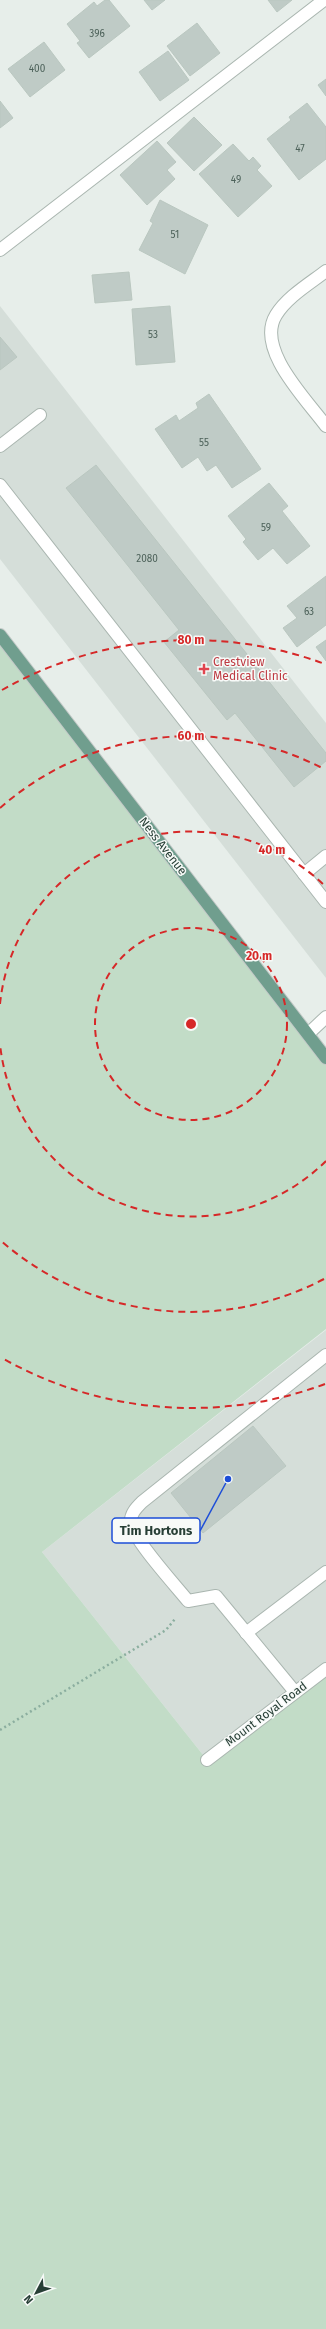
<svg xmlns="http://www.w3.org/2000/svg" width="326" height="2329" font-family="'Fira Sans',sans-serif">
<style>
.built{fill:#d5ded9}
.green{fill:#c2dcc7}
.building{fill:#bfcbc6;stroke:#bac7c0}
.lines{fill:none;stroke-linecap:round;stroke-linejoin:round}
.minor-casing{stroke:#aab6b0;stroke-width:14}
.major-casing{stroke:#c3c9c7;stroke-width:14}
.path{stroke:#8bae9f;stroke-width:2.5;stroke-dasharray:2 3;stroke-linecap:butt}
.minor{stroke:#fff;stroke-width:12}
.major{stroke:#709e8e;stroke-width:12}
.ring{fill:none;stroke:#d62828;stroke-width:2;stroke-dasharray:7 5}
.health-dot{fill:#e0444e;stroke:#f7faf8;stroke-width:1.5}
.labels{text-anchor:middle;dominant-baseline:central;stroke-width:3;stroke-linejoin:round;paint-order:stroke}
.number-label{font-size:10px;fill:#4d625a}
.health-label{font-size:12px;fill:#be3a42;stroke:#f7faf8;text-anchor:start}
.street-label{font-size:12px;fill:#273f36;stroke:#f7faf8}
.centre{fill:#d62828;stroke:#f7faf8;stroke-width:2}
.ring-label{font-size:12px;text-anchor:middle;font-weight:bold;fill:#d62828;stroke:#f7faf8;stroke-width:3;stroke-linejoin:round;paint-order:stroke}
.leader{fill:none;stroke:#1d4ed8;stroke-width:1.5}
.callout-dot{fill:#1d4ed8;stroke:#f7faf8;stroke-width:1.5}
.callout{fill:#f7faf8;stroke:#1d4ed8;stroke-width:1.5}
.callout-label{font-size:13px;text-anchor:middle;font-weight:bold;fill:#273f36}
</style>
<rect width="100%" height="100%" fill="#e7eeea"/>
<g class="built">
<polygon points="0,306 326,723 326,978 0,559"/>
<polygon points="326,1330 326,1669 207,1760 42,1552"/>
</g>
<polygon class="green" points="0,635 326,1058 326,1329 42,1552 207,1760 326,1669 326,2329 0,2329"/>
<g class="building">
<polygon points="105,0 109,0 130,26 89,58 77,43 80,41 67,24 94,2 97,6"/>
<polygon points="144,0 165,0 152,10"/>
<polygon points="268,0 292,0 277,12"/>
<polygon points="197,23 220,53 190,76 167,46"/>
<polygon points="44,42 65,70 30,97 8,69"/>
<polygon points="168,51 189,80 160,101 139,72"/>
<polygon points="326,79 326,96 318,85"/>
<polygon points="0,101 13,118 0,128"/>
<polygon points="307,103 326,127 326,159 299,180 267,139 291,120 289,117"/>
<polygon points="194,117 222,145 194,171 167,143"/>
<polygon points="157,141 176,162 167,170 175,179 147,205 120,175"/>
<polygon points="233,144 249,161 253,157 261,166 257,170 272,186 238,217 199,174"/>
<polygon points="160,200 208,225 185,274 139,250 153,223 150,221"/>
<polygon points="129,272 132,300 95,303 92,275"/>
<polygon points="170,306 175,362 136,365 132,309"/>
<polygon points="0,337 17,357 0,370"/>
<polygon points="209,394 261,469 232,488 216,465 207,471 198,457 182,468 155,429 176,415 179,421 198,408 196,403"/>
<polygon points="96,465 326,753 326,761 294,787 235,713 227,720 164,642 179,630 66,488"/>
<polygon points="269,483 288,506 282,511 310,546 287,564 273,548 258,560 243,542 246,539 228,516"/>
<polygon points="326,576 326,625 297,647 283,628 297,618 287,606"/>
<polygon points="326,640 326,661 316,647"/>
<polygon points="253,1426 286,1466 203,1533 171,1493"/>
</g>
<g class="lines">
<g class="minor-casing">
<g id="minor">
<polyline points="0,250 324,0"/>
<path d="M326,271c-17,13 -39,26 -50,44 -21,34 31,85 50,111"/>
<polyline points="0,446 40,415"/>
<polyline points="0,485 326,902"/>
<polyline points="304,874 326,856"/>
<polyline points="308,1034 326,1017"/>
<polyline points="246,1633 326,1572"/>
<path d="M295,1692l-79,-96 -28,5c-12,-15 -56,-63 -57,-78 -1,-9 5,-15 11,-21l184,-147"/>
<polyline points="207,1760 326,1669"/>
</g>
</g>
<g class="major-casing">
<polyline id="major" points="0,635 326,1058"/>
</g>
<polyline class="path" points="0,1730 166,1630 175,1619"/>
<use href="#minor" class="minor"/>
<use href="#major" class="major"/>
</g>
<g class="ring">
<circle cx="191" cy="1024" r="96"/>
<path d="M326 1161A192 192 0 0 1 0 1044M0 1004A192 192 0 0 1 326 887"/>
<path d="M324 1279A288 288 0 0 1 0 1240M0 808A288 288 0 0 1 324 769"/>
<path d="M325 1384A384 384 0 0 1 2 1358M2 690A384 384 0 0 1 325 664"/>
</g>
<path class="health-dot" d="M202 663h4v4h4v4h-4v4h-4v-4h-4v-4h4z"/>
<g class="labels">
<g class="number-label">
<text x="97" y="34">396</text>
<text x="37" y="69">400</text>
<text x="300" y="149">47</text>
<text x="236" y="180">49</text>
<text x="175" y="235">51</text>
<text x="153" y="335">53</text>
<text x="204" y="443">55</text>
<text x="266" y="528">59</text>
<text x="147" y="559">2080</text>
<text x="309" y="612">63</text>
</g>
<g class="health-label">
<text x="213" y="662">Crestview<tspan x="213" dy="14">Medical Clinic</tspan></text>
</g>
<g class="street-label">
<text transform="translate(163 846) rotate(52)">Ness Avenue</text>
<text transform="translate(266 1714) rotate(-37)">Mount Royal Road</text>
</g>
</g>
<circle cx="191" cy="1024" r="6" class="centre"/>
<g class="ring-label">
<text x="191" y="644">80 m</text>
<text x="191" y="740">60 m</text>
<text x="272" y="854">40 m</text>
<text x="259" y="960">20 m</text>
</g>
<path class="leader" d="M228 1479L200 1531"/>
<circle class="callout-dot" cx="228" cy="1479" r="4"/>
<rect class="callout" x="112" y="1518" width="88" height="25" rx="4"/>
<g class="callout-label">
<text x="156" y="1535">Tim Hortons</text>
</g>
<g transform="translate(36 2293) rotate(229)" stroke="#f7faf8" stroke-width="3" paint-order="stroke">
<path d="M0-3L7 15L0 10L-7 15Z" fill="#273f36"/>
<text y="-6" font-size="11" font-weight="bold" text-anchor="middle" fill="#273f36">N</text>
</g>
</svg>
